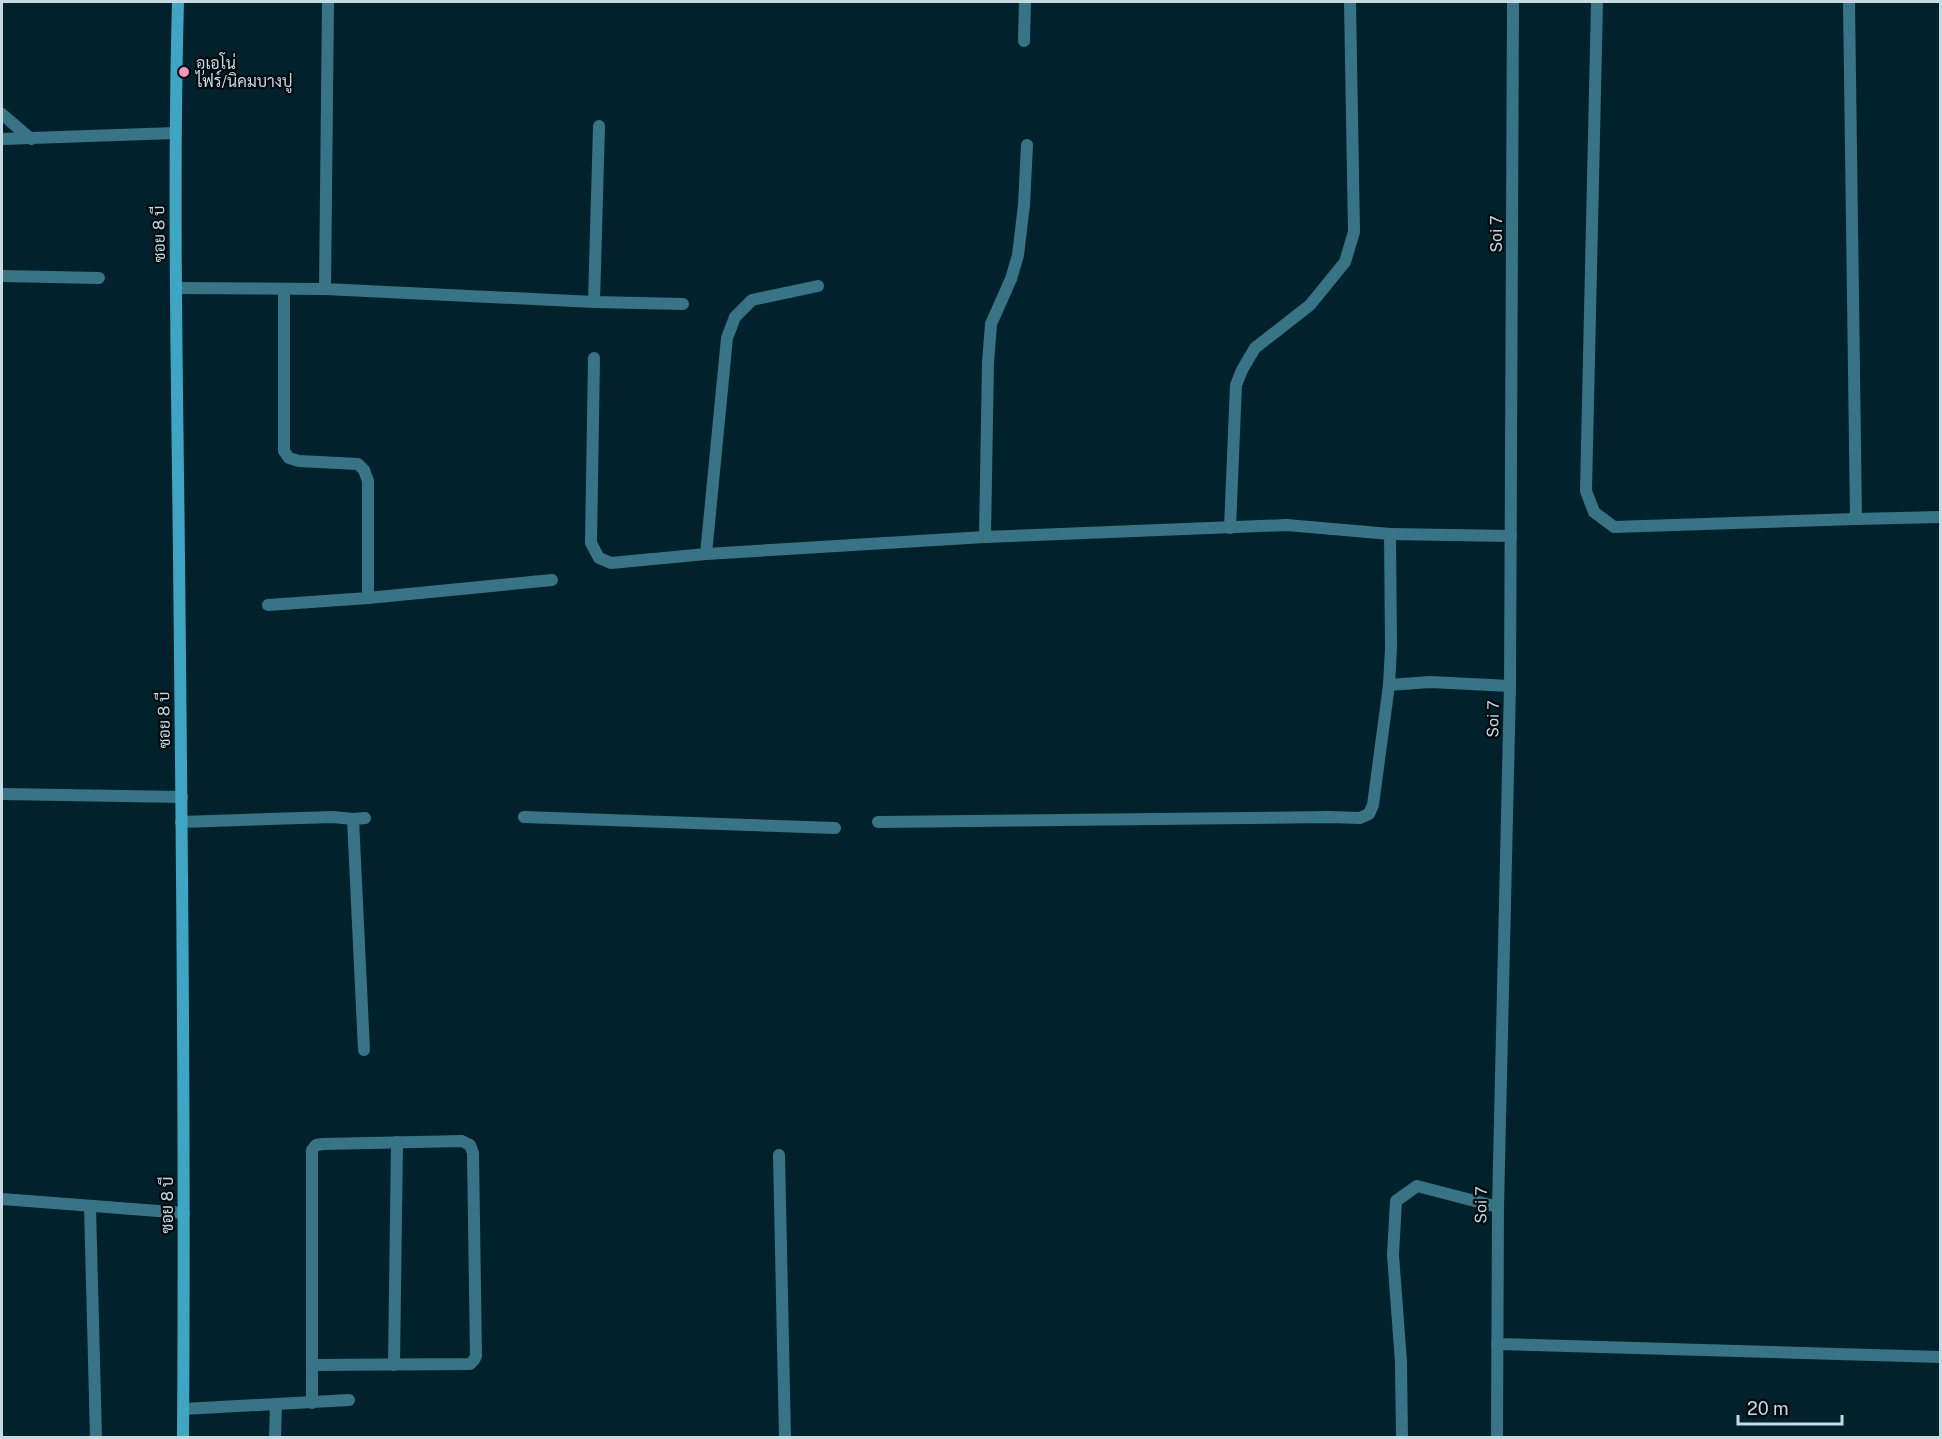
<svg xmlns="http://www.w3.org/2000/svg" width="1942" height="1439" font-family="'Public Sans',Sarabun,sans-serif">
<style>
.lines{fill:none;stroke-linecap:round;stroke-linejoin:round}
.lane{stroke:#397386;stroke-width:12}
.street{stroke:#397386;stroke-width:12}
.secondary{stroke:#40a4c3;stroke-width:12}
.poi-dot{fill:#f09ab7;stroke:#010a0e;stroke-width:2}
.labels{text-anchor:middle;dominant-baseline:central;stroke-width:4.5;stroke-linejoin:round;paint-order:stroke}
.poi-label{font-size:16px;fill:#c8dae1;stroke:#010a0e;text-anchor:start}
.street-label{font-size:16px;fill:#c8dae1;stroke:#010a0e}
</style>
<rect width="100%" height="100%" fill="#01222c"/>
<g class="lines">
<g class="lane">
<polyline points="328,2 325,289 594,302 683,304"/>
<polyline points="1597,2 1586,491 1594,512 1614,527 1856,519"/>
<polyline points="1849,2 1856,519 1940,517"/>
<polyline points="1024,41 1025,2"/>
<polyline points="2,114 31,139"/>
<polyline points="2,139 175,133"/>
<polyline points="1027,145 1024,205 1018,255 1011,279 991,324 988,363 985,537 1287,525 1390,534 1391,648 1389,685 1430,682 1510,686"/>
<polyline points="2,276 99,278"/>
<polyline points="176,288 325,289"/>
<polyline points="594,302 599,126"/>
<polyline points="594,358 591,543 599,558 611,563 706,554 727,338 735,317 752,300 818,286"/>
<polyline points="1230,528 1236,385 1242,370 1255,348 1310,305 1345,262 1354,232 1350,2"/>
<polyline points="1390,534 1511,536"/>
<polyline points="706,554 985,537"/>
<polyline points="368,598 552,580"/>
<polyline points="268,605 368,598 368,481 364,470 358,464 299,461 289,458 284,451 284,289"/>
<polyline points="2,794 182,797"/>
<polyline points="524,817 835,828"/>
<polyline points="353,819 365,818"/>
<polyline points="181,822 333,817 353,819 364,1050"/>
<polyline points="878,822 1329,817 1360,818 1369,814 1373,805 1389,685"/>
<polyline points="779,1155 785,1438"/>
<polyline points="2,1199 184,1213"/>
<polyline points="90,1206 96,1438"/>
<polyline points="1497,1344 1940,1357"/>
<polyline points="394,1365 397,1142"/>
<polyline points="312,1403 312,1150 316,1145 323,1144 462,1141 470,1145 473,1153 476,1356 474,1360 470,1364 312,1365"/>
<polyline points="183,1409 349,1400"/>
<polyline points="275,1438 276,1404"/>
<polyline points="1402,1438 1401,1362 1393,1255 1396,1201 1417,1186 1498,1207"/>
</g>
<polyline class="street" points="1497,1438 1498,1207 1510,686 1513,2"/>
<path class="secondary" d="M178,2c-5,185 -1,370 1,555 3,294 6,587 4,881"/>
</g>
<circle class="poi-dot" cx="184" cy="72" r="6"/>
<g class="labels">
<g class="poi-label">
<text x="196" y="63">อูเอโน่<tspan x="196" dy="18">ไฟร์/นิคมบางปู</tspan></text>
</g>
<g class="street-label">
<text transform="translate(159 234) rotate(-91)">ซอย 8 บี</text>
<text transform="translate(1496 234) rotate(-90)">Soi 7</text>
<text transform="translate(1493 719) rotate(-89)">Soi 7</text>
<text transform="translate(164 720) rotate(-91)">ซอย 8 บี</text>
<text transform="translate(167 1205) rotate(-90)">ซอย 8 บี</text>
<text transform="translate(1481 1205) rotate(-89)">Soi 7</text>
</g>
</g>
<rect width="1942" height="1439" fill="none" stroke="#c8dae1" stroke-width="6"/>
<path d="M1738 1415v9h104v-9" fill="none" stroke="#c8dae1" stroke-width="3"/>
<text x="1747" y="1415" font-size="18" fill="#c8dae1" stroke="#010a0e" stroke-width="4.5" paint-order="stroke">20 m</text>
</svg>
